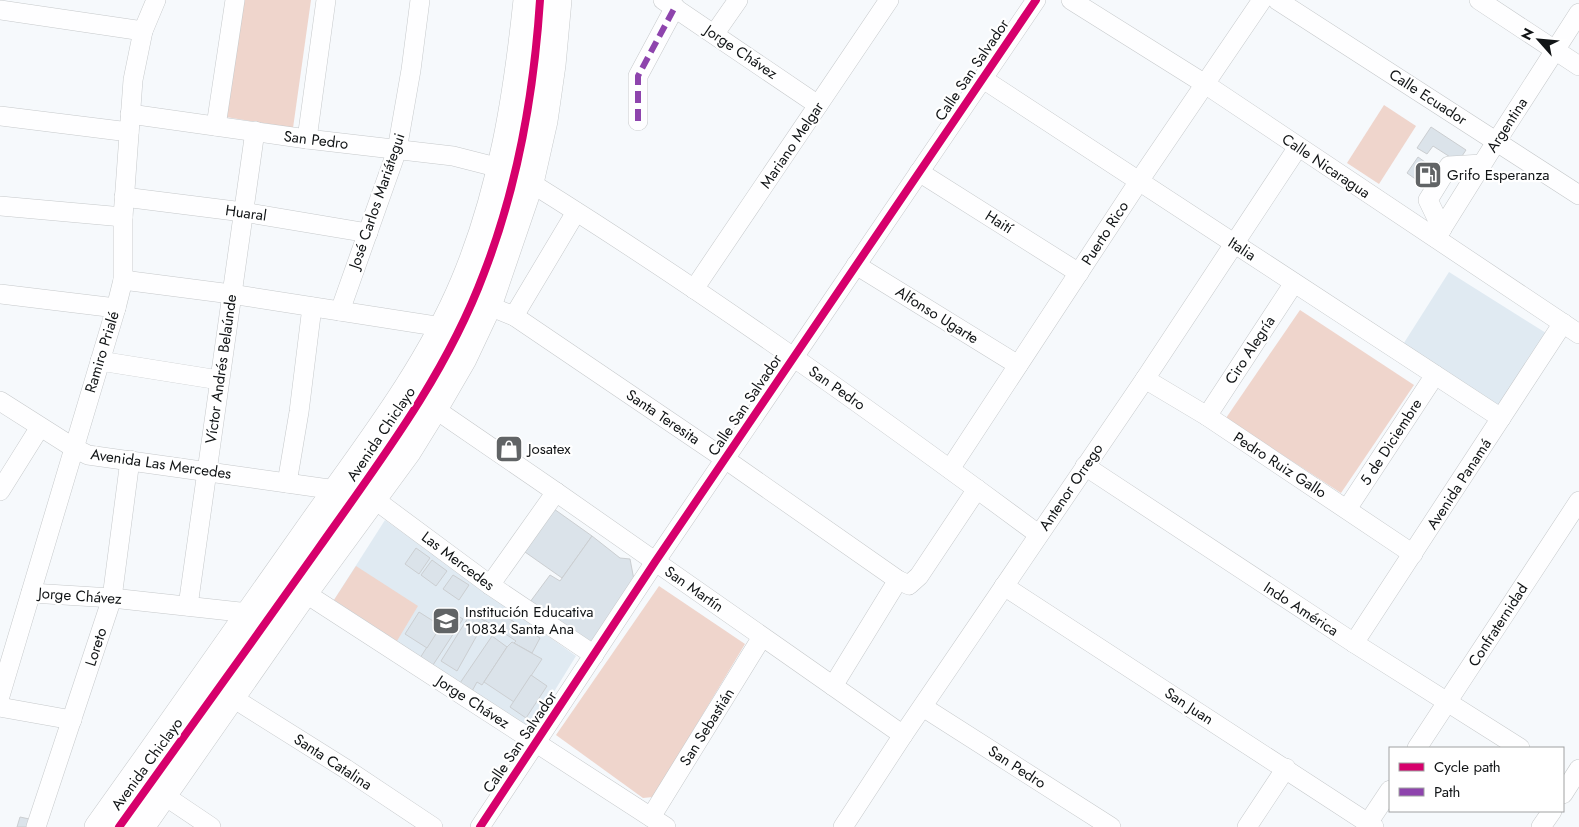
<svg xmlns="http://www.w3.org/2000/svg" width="1579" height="827" font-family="Jost,sans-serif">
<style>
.built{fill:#e0eaf2}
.green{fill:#efd5cc}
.building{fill:#dbe3ea;stroke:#cbced1}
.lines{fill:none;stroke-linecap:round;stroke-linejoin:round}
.minor-casing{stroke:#c6c9cb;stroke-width:20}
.major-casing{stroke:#c6c9cb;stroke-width:26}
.minor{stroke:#fefeff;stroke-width:19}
.major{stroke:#fefeff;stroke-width:25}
.quiet{stroke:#8e44ad;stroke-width:6;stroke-dasharray:12 6;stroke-linecap:butt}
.cycleway-casing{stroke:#fff;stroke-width:11}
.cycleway{stroke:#d6006c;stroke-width:8}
.labels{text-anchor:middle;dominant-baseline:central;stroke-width:4.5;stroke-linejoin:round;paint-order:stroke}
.street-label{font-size:15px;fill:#111416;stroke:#fff}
.poi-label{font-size:15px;fill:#111416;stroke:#fff;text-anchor:start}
</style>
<rect width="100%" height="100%" fill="#f6f9fc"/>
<g class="built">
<polygon points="1449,272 1546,333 1498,408 1402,346"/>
<polygon points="385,520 576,656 531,729 334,600"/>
</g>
<g class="green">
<polygon points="243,0 311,0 293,128 226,117"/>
<polygon points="1384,105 1416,126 1379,184 1347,163"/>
<polygon points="1300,310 1414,385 1341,493 1226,418"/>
<polygon points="356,566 418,606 397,641 334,600"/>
<polygon points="659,586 745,644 653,797 643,798 556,735"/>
</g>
<g class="building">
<polygon points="1431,127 1466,150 1458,162 1433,146 1427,154 1417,148"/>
<polygon points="1418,157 1446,177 1435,193 1407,173"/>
<polygon points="554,509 592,536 562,578 525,552"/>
<polygon points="592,536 620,558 630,559 634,580 590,644 530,602 550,575 560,581"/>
<polygon points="416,548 430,558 419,574 405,564"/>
<polygon points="432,560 447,571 436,586 421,575"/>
<polygon points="453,575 469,585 459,600 443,589"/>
<polygon points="487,605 540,638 532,653 514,643 516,641 480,617"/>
<polygon points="450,611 463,619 433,665 420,658"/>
<polygon points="419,612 441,626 427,648 405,634"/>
<polygon points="471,613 485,621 457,671 441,661"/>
<polygon points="492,636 507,647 482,685 477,682 472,691 460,683"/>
<polygon points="512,642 542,659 514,702 484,682 507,647"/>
<polygon points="531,675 547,686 526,718 510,707"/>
<polygon points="20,817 34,820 32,827 17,827"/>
</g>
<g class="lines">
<g class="minor-casing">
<g id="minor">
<polyline points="663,0 818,105"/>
<polyline points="1071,0 1205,84 1579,334"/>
<polyline points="1277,0 1579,195"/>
<polyline points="1479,0 1579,66"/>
<polyline points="0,10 143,31"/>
<polyline points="715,33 738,0"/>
<polyline points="983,79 1501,418"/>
<polyline points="130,114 307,139 453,156 500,168"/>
<polyline points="0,116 129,132"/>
<polyline points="638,121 638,76 675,7"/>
<polyline points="216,126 235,0"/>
<polyline points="307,139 326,0"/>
<polyline points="919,172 1079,273"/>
<path d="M531,183c175,109 342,229 507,351"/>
<polyline points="124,197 243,212 368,233"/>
<polyline points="0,206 123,217"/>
<polyline points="1442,229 1428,200 1449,166 1482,164"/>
<polyline points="1436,238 1496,142 1579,13"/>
<polyline points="856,265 1018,365"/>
<polyline points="123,280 231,294 442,327"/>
<polyline points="694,289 889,0"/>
<polyline points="0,294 116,308"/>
<polyline points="489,306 514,316 725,459 898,580 909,585 919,576 977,489"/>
<polyline points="340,311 397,150 411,70 420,0"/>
<polyline points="514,316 576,212"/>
<polyline points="100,361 219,380"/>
<polyline points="1145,379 1207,416 1413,554"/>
<polyline points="0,401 74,448 88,455 336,490"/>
<polyline points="435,409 556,492 903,735"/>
<polyline points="1207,416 1294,283"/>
<polyline points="1085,466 1354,643 1520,748"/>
<polyline points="950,469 1139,181 1262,0"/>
<polyline points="287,483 299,412 312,307"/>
<polyline points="0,491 40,427"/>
<polyline points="374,499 490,585 594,655"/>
<polyline points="1347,509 1435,375"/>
<polyline points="490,585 556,492"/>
<polyline points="1004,586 1374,827"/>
<polyline points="31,593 112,598 249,613"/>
<polyline points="305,593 666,827"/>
<polyline points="188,606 255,131"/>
<polyline points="1354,643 1563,323"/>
<polyline points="833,686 898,580"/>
<polyline points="0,696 116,308 123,280 123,217 133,80 143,31 156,0"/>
<polyline points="233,698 346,769 433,827"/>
<polyline points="0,707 72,720"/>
<polyline points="923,707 1111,827"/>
<polyline points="1417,748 1579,501"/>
<polyline points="1563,794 1579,769"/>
<polyline points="165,796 211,827"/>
<polyline points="651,817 762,637"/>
<polyline points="1368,823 1390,790"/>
<polyline points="36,827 112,598 130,460"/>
<path d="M119,827c67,-93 133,-185 199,-278 62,-88 128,-174 166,-276 34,-88 50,-180 56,-273"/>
<polyline points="480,827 655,562 1036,0"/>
<polyline points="843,827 903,735 1145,379 1298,147"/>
<polyline points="1247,827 1286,768"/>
<polyline points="1541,827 1552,811"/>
</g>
</g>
<g class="major-casing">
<g id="major">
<path d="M97,827c73,-102 145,-205 217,-307 54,-76 113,-152 149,-238 38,-90 53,-186 63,-282"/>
<polyline points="142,827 305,593 409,451 435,409 464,359 489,306 531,183 545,121 553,65 559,0"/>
</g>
</g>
<use href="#minor" class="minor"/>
<use href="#major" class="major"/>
<polyline class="quiet" points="638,121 638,76 675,7"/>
<g class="cycleway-casing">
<g id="cycleway">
<path d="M119,827c67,-93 133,-185 199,-278 62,-88 128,-174 166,-276 34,-88 50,-180 56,-273"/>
<polyline points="480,827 655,562 1036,0"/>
</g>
</g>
<use href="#cycleway" class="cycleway"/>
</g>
<defs>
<g id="fuel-square" transform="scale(1.4375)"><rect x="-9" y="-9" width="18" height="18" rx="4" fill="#616466" stroke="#fff"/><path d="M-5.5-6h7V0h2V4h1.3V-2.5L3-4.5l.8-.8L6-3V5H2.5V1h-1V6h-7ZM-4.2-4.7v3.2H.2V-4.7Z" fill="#fff"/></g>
<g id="shop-square" transform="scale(1.4375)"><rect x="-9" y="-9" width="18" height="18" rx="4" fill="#616466" stroke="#fff"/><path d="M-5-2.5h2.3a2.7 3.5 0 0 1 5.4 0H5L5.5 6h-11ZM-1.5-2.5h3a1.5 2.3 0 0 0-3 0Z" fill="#fff"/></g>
<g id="school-square" transform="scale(1.4375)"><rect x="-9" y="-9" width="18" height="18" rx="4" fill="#616466" stroke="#fff"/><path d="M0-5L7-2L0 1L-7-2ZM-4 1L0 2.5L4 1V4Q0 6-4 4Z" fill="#fff"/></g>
</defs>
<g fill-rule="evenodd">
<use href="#fuel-square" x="1428" y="175"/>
<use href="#shop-square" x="509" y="449"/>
<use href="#school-square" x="446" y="621"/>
</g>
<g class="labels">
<g class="street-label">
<text transform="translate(741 52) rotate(34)">Jorge Chávez</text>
<text transform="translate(972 70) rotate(-56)">Calle San Salvador</text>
<text transform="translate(1428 97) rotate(33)">Calle Ecuador</text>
<text transform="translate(1507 125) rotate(-57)">Argentina</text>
<text transform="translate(316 140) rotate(7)">San Pedro</text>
<text transform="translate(792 145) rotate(-56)">Mariano Melgar</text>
<text transform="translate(1326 166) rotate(34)">Calle Nicaragua</text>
<text transform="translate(377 201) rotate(-71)">José Carlos Mariátegui</text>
<text transform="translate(246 213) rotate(8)">Huaral</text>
<text transform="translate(999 222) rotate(32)">Haití</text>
<text transform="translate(1105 233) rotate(-57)">Puerto Rico</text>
<text transform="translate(1242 249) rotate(33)">Italia</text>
<text transform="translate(937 315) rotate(32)">Alfonso Ugarte</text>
<text transform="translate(1250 350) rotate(-57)">Ciro Alegría</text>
<text transform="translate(102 352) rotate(-73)">Ramiro Prialé</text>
<text transform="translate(221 369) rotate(-82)">Víctor Andrés Belaúnde</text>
<text transform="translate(837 388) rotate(35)">San Pedro</text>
<text transform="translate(745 405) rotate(-56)">Calle San Salvador</text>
<text transform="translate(663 417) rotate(34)">Santa Teresita</text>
<text transform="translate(381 434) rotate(-56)">Avenida Chiclayo</text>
<text transform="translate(1391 442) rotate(-57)">5 de Diciembre</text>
<text transform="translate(161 464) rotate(8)">Avenida Las Mercedes</text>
<text transform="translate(1280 465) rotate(33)">Pedro Ruiz Gallo</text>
<text transform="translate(1459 484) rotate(-57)">Avenida Panamá</text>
<text transform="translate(1071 487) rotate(-56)">Antenor Orrego</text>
<text transform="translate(458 561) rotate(37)">Las Mercedes</text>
<text transform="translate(694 589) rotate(35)">San Martín</text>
<text transform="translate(80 596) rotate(4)">Jorge Chávez</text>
<text transform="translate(1301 609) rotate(33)">Indo América</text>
<text transform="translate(1498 625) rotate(-57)">Confraternidad</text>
<text transform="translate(96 647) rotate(-72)">Loreto</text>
<text transform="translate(473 702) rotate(33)">Jorge Chávez</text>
<text transform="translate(1189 706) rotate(33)">San Juan</text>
<text transform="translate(707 727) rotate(-58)">San Sebastián</text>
<text transform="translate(520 742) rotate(-56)">Calle San Salvador</text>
<text transform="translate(333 762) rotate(33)">Santa Catalina</text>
<text transform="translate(147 764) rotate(-54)">Avenida Chiclayo</text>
<text transform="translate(1017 767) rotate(33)">San Pedro</text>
</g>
<g class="poi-label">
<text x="1447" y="175">Grifo Esperanza</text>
<text x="528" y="449">Josatex</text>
<text x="465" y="612">Institución Educativa<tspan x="465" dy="17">10834 Santa Ana</tspan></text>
</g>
</g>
<rect x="1389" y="747" width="175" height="65" fill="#ffffff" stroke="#a0a1a2"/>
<rect x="1399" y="763" width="25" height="8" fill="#d6006c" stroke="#a0a1a2"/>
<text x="1434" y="772" font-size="15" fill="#111416">Cycle path</text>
<rect x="1399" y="788" width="25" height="8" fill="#8e44ad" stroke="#a0a1a2"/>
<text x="1434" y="797" font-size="15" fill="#111416">Path</text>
<g transform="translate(1539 40) rotate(297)" stroke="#ffffff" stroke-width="4" paint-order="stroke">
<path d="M0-4L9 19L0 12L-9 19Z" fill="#111416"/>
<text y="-8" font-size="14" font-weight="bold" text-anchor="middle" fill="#111416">N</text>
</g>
</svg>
